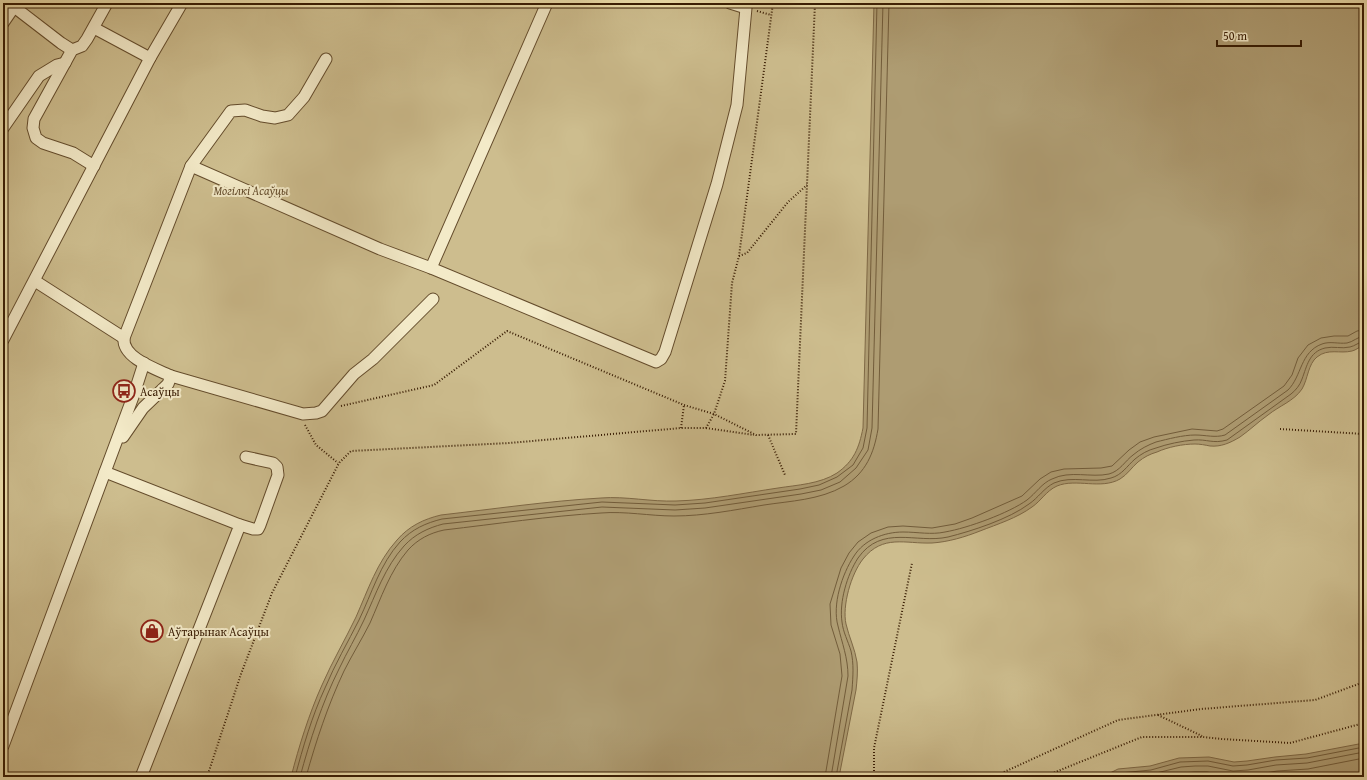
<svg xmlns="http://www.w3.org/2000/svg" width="1367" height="780" font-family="'Gentium Book Plus',serif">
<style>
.green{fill:#cdbd8e;stroke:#826c48}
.water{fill:#ae9c72;stroke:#7e6845}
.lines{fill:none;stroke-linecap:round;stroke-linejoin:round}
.shore{stroke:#725c3a;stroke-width:1}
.minor-casing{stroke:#644c2c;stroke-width:13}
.path{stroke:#371b02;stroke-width:2;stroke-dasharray:1 2;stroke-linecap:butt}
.minor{stroke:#f3eac8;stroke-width:11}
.labels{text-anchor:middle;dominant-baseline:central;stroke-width:4;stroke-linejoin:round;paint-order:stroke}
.park-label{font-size:12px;font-style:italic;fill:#644c2c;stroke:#f3eac8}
.poi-label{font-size:12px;fill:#371b02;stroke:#f3eac8;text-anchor:start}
</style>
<rect width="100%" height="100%" fill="#ecdeab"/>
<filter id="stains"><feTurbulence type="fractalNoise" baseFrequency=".005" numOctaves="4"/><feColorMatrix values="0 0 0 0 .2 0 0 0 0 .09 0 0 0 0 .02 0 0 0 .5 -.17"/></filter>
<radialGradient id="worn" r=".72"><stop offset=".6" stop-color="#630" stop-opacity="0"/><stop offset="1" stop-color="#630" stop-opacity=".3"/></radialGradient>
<rect class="green" x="3" y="3" width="1361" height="774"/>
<g class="water">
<path d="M874,3h490v341c-4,3 -8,6 -12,7 -12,3 -24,-3 -35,6 -9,7 -9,22 -15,32 -8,12 -23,17 -34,26 -10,7 -18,15 -28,22 -10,6 -19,10 -30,9 -5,-1 -10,-2 -15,-2 -12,0 -27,3 -38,8 -7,2 -13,5 -19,10 -6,5 -11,13 -18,17 -19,11 -44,-1 -63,7 -11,5 -16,15 -25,21 -15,11 -34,17 -52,24 -15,6 -32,11 -48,12 -27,1 -49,-9 -69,16 -12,15 -21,47 -17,65 3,13 9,25 11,38 1,9 0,19 -1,28l-17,87h-548c8,-31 18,-63 31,-92 10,-23 23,-45 34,-68 12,-27 21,-55 41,-77 12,-14 27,-21 44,-25 53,-6 107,-14 160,-17 25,-2 50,4 75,3 35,-1 68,-8 102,-13 19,-3 42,-4 59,-15 17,-12 22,-25 26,-45z"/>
<polygon points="1364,743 1364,777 1102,777 1118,769 1150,766 1179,758 1209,757 1234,762 1247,761 1275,757 1306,754"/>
</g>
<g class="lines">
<g class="shore">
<path d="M295,777c8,-30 17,-61 30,-89 10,-24 23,-46 34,-68 13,-27 21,-56 41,-78 12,-13 26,-19 42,-23l160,-17 73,3 30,-2 95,-14 19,-4 18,-8 16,-12 10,-17 4,-20 10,-425"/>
<path d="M300,777c10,-37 22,-74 39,-108 8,-17 17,-32 25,-49 12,-26 21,-53 40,-74 11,-12 24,-18 39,-22l159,-17 73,3 30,-2 96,-14 20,-4 19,-8 16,-14 12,-18 4,-22 11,-425"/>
<path d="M306,777c10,-36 22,-72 38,-106 8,-16 18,-32 26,-48 11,-25 20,-52 38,-73 10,-11 22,-17 36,-20 52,-6 105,-14 157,-17 24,-2 49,3 73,3 30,0 60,-6 90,-11 26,-4 56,-5 80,-19 22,-13 30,-33 34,-57l11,-426"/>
<polyline points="825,777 842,676 840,654 831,625 830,604 841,568 849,553 858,542 871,533 888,527 903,526 932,528 955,524 972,518 1022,496 1040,479 1051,472 1064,469 1101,468 1112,466 1129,450 1140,442 1154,437 1192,429 1217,431 1223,429 1284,386 1292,375 1298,358 1308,345 1321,338 1334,336 1348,336 1357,331 1364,330"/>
<path d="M831,777l17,-101c0,-18 -6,-33 -10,-50 -6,-21 4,-52 16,-70 10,-16 30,-24 49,-24 15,0 28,3 42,0 23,-4 64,-19 82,-32 9,-7 15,-17 25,-21 18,-9 39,-1 57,-5 11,-3 16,-13 24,-19 7,-6 15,-10 23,-13 12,-3 27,-7 39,-7 11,0 20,3 30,0l63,-45c14,-14 12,-38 34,-46 8,-3 16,0 25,-1 6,-1 10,-6 17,-7"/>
<path d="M836,777l16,-87c1,-14 2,-26 -1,-39 -3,-10 -8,-19 -9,-29 -3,-20 5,-47 16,-64 24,-34 58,-14 90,-21 24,-6 61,-18 81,-33 9,-6 15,-16 25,-21 18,-8 39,1 57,-5 11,-3 16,-12 24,-19 6,-5 13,-9 21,-11 11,-4 26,-7 38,-8 13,-1 19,4 33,0l64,-46c5,-4 9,-9 11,-15 5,-13 7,-27 23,-31 8,-2 17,1 25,-1 5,-1 9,-5 14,-6"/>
<polyline points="1110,777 1120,773 1151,770 1180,762 1208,761 1233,766 1247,765 1276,760 1307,758 1364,747"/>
<polyline points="1124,777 1144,776 1181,767 1195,766 1208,766 1233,771 1248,770 1276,765 1307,763 1364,752"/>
<polyline points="1164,777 1181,773 1195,772 1207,772 1232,777 1248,776 1277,771 1308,769 1364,758"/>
</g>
<g class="minor-casing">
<g id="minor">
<polyline points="9,3 61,43 72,50"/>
<polyline points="3,23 14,7"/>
<polyline points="94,28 150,58"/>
<polyline points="3,128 39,76 57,65 65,63"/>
<polyline points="94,166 73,153 43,143 36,138 33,128 34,119 72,50 82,46 87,39 107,3"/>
<polyline points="191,166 231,111 245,110 262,116 275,118 288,115 304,97 326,59"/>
<polyline points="431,268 547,3"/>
<polyline points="35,281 124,338 191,166 380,249 431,268 656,362 661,359 665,352 717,184 737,105 746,8 730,3"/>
<polyline points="3,340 150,58 182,3"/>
<polyline points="171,376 303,414 316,413 322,411 354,374 373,359 433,299"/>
<path d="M123,437l20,-29 25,-24 3,-8c-15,-7 -49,-18 -47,-38"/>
<polyline points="105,472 240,525 141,777"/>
<polyline points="240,525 253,529 258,529 260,525 278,475 277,467 273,463 246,457"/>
<polyline points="3,746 134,394 144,363"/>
</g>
</g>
<g class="path">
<polyline points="757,11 771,15"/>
<polyline points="739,256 747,253 788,202 807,185"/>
<polyline points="341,406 434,385 507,331 684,405 714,414 756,435 796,434 815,3"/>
<polyline points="305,425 316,445 338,463"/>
<polyline points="681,428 684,405"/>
<polyline points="706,428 754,435"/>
<polyline points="1280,429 1364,434"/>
<polyline points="768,435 785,475"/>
<polyline points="1362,683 1364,687"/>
<polyline points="1158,715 1202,736"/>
<polyline points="207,777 241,674 272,593 339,463 351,451 509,443 681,428 706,428 714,414 725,381 732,283 739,256 773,3"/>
<polyline points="874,777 874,748 912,563"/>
<polyline points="993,777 1118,720 1201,709 1315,700 1364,682"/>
<polyline points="1043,777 1142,737 1203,737 1222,739 1290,743 1364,723"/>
</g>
<use href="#minor" class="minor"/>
</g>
<defs>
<g id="bus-ring" transform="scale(1.15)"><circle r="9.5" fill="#f3eac8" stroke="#8f2418" stroke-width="1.5"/><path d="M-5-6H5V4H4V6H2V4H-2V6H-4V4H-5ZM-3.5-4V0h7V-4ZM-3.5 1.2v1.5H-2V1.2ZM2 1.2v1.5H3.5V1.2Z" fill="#8f2418"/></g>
<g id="shop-ring" transform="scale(1.15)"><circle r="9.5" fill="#f3eac8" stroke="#8f2418" stroke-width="1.5"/><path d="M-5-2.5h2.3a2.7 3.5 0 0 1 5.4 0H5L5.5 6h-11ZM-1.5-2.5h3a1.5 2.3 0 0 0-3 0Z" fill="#8f2418"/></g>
</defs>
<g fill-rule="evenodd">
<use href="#bus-ring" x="124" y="391"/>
<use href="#shop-ring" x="152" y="631"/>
</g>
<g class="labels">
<g class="park-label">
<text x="251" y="190">Могілкі Асаўцы</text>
</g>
<g class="poi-label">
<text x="140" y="391">Асаўцы</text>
<text x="168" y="631">Аўтарынак Асаўцы</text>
</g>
</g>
<rect width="1367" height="780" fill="none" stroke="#ecdeab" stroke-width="16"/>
<rect x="4" y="4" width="1359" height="772" fill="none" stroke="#371b02" stroke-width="2"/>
<rect x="8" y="8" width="1351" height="764" fill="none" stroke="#371b02"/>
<path d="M1217 40v6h84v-6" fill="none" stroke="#371b02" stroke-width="2"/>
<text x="1223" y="40" font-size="12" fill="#371b02" stroke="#f3eac8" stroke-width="3" paint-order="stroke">50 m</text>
<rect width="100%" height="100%" filter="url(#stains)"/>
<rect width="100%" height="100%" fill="url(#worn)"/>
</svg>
